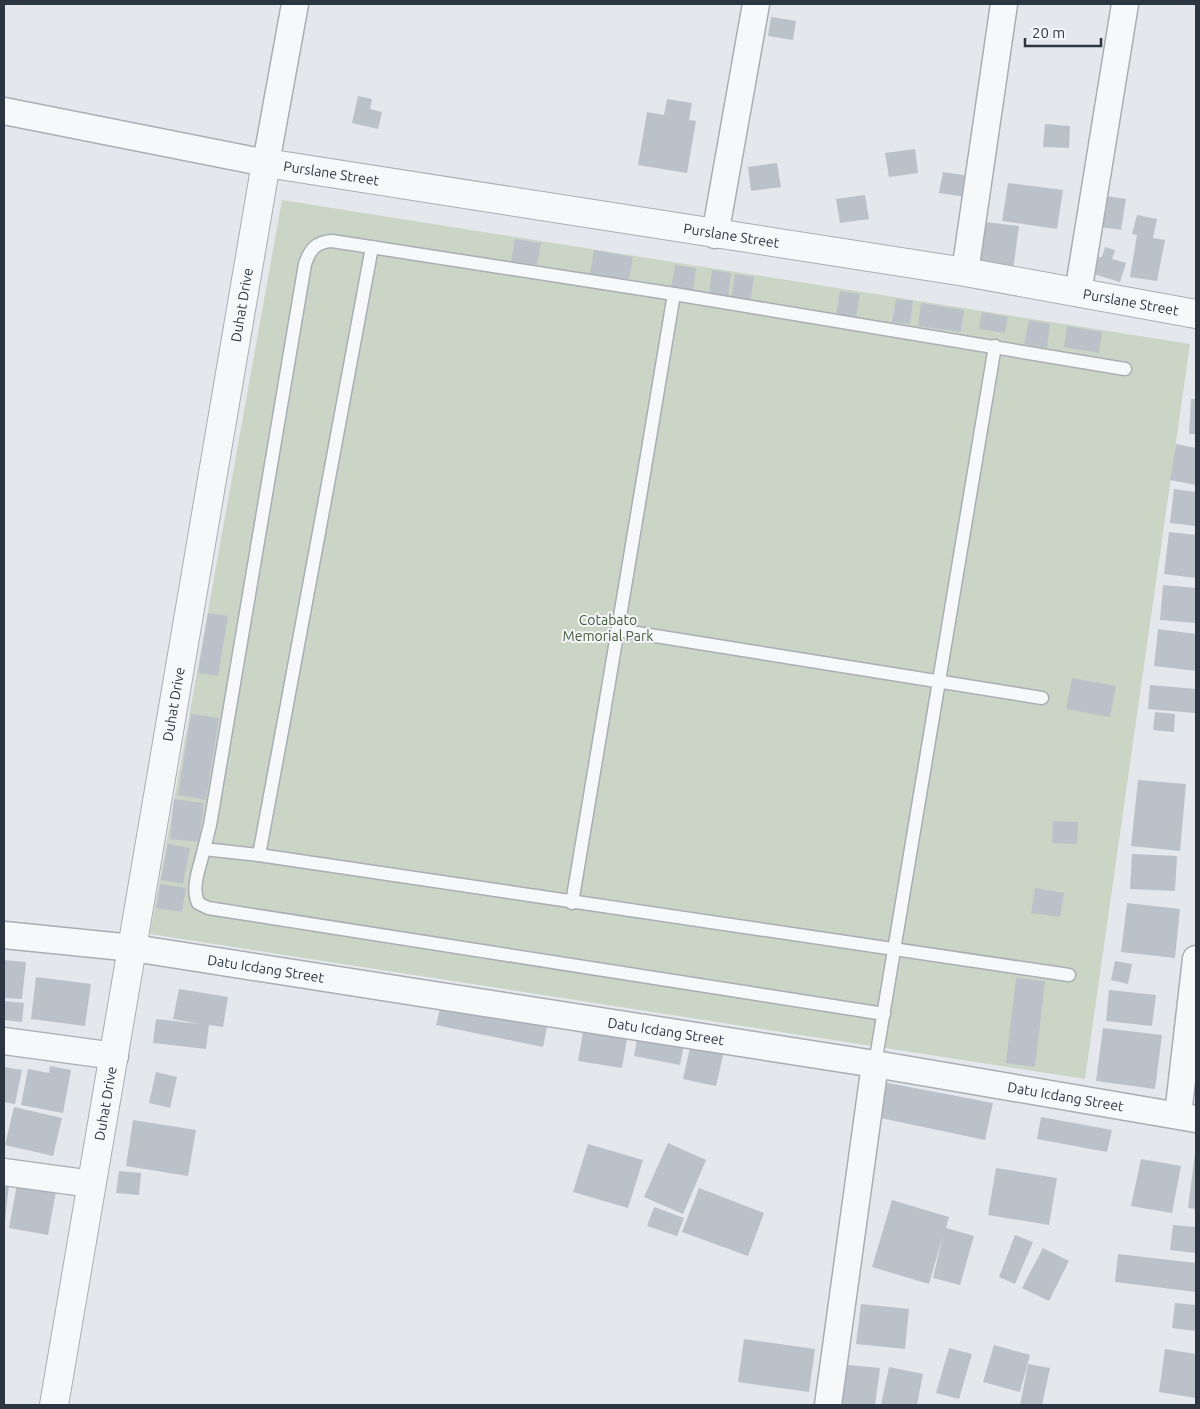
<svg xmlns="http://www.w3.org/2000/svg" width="1200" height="1409" font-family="Ubuntu,sans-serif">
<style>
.green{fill:#cad5c6}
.building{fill:#bbc1c8}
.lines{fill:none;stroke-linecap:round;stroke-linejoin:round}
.service-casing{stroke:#a9aeb5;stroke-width:15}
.minor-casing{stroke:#a9aeb5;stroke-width:29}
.tertiary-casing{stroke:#a9aeb5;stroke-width:30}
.service{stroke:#f7f8fa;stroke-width:12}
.minor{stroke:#f7f8fa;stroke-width:26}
.tertiary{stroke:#f7f8fa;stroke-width:28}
.labels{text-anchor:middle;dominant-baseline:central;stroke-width:4;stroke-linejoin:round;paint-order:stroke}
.street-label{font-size:14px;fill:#2c3643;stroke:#f4f6f9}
.park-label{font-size:14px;fill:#435f3a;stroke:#f4f6f9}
</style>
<rect width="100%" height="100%" fill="#e4e7eb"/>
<polygon class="green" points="282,200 1190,344 1085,1079 150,934"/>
<g class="building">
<polygon points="771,17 796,21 793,40 768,36"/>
<polygon points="358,96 372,99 370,109 382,112 378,129 352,123"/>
<polygon points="667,99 692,103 689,120 696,121 687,173 638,165 647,112 664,115"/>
<polygon points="1045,124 1070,126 1069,148 1043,147"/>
<polygon points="915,149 918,173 889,177 885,153"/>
<polygon points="777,163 781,187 751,191 748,167"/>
<polygon points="943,172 970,176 966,197 939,193"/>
<polygon points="1008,183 1063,190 1057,229 1002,221"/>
<polygon points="865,195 869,219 840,223 836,199"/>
<polygon points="1099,195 1126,199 1121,230 1094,226"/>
<polygon points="1137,215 1157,219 1153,238 1165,240 1157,281 1130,277 1137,235 1132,234"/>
<polygon points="978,221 1019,226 1013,270 971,265"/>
<polygon points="515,239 541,243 537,265 511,262"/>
<polygon points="1105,247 1115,250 1112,259 1126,263 1120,282 1087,272 1092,258 1102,257"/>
<polygon points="594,250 633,257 629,279 590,274"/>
<polygon points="675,265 696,268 693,292 671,288"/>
<polygon points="712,270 731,273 728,297 709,295"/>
<polygon points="735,274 754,277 750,303 731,300"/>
<polygon points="840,291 860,294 856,318 836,314"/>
<polygon points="896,299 913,301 910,324 892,322"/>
<polygon points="921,303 964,310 961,332 918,326"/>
<polygon points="982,312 1008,317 1005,333 979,329"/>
<polygon points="1029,320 1050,324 1047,348 1024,344"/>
<polygon points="1067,326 1102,332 1099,353 1064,347"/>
<polygon points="1191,399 1196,399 1196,434 1189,434"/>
<polygon points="1176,444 1196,448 1196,485 1170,480"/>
<polygon points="1174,489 1196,492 1196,526 1170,523"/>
<polygon points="1169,532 1196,535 1196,578 1164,574"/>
<polygon points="1163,585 1196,588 1196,623 1160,620"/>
<polygon points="208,613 228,616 218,676 198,673"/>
<polygon points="1158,629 1196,634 1196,671 1154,666"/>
<polygon points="1072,678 1116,686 1110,717 1066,709"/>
<polygon points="1150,685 1196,689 1195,713 1148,709"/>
<polygon points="1155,712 1175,714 1174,732 1153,730"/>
<polygon points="191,714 219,718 206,800 178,795"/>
<polygon points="1138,780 1186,784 1180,851 1131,846"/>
<polygon points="174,799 204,803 199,842 170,839"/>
<polygon points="1053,821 1078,822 1077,844 1052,843"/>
<polygon points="168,844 190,848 183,884 161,880"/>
<polygon points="1132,854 1177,856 1175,891 1130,889"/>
<polygon points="160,884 186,888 182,912 156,908"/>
<polygon points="1035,888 1064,893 1060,917 1031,913"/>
<polygon points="1127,903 1180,909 1175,958 1121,952"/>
<polygon points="4,960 26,962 22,999 4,998"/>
<polygon points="1115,961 1132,964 1128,984 1111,980"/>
<polygon points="36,977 91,984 85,1026 31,1019"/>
<polygon points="1016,978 1045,981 1035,1067 1006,1063"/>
<polygon points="179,989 228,997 223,1027 209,1025 206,1049 153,1043 156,1019 200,1024 173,1019"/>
<polygon points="1109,990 1156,995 1152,1026 1106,1021"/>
<polygon points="4,1001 24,1003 22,1022 4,1020"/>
<polygon points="441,1005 547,1027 543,1047 436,1025"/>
<polygon points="584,1026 628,1033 622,1068 578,1061"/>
<polygon points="1103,1028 1162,1035 1155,1089 1096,1081"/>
<polygon points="639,1029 685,1039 680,1065 634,1056"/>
<polygon points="691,1043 724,1051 716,1086 683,1079"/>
<polygon points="50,1066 71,1070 63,1113 21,1105 28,1069 49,1073"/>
<polygon points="4,1067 22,1070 15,1104 4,1102"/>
<polygon points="156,1072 177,1077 170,1108 149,1103"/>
<polygon points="883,1082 993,1103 985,1140 876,1117"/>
<polygon points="14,1107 62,1118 53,1156 5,1145"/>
<polygon points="1041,1117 1112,1130 1107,1152 1037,1139"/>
<polygon points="133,1120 196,1130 188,1176 126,1166"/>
<polygon points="668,1143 706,1160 683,1214 644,1197"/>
<polygon points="588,1144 643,1160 628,1208 573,1192"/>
<polygon points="1195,1153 1196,1153 1196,1209 1188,1208"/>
<polygon points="1141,1159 1181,1166 1172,1213 1131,1206"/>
<polygon points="996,1168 1057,1178 1049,1225 988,1215"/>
<polygon points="119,1171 141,1173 139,1195 116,1193"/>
<polygon points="4,1176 10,1176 5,1220 4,1220"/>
<polygon points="18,1179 57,1186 48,1235 9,1228"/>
<polygon points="699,1188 764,1213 748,1256 682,1232"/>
<polygon points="892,1200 949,1217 946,1228 974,1236 960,1285 933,1278 943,1236 929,1284 872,1267"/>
<polygon points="654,1207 684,1218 677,1236 647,1226"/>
<polygon points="1173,1225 1196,1227 1196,1253 1170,1250"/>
<polygon points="1015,1235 1033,1242 1015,1284 999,1277"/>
<polygon points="1043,1248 1069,1261 1049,1301 1022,1288"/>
<polygon points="1118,1254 1196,1263 1196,1292 1115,1282"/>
<polygon points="1175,1303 1196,1305 1196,1331 1172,1328"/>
<polygon points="861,1304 909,1309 905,1349 856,1344"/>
<polygon points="744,1339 815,1349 809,1392 738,1382"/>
<polygon points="994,1345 1030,1355 1020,1392 983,1382"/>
<polygon points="949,1348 972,1354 959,1399 936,1393"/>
<polygon points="1165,1349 1196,1354 1196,1398 1159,1392"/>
<polygon points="839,1364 880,1368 875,1405 834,1405"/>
<polygon points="1028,1364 1050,1368 1042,1405 1020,1405"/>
<polygon points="889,1367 923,1374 917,1405 881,1405"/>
</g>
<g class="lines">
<g class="service-casing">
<g id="service">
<polyline points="618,630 1042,698"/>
<path d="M204,849c-4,18 -13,37 -6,54l10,5 676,106"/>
<polyline points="259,855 372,247"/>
<polyline points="572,903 674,294"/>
<path d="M1069,975l-810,-120 -55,-6 6,-24 95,-561c5,-15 11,-22 27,-23l342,53 451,75"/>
<polyline points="875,1064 995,346"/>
</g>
</g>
<g class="minor-casing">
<g id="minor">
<polyline points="4,111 266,163 295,4"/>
<polyline points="715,235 756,4"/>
<polyline points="965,272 1004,4"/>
<polyline points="1078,293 1125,4"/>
<path id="s1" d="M4,935l129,13 742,116 321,55"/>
<polyline points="4,1041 115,1056"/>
<polyline points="1178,1115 1196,959"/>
<polyline points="4,1172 92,1184"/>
<polyline points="828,1405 875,1064"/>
</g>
</g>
<g class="tertiary-casing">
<g id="tertiary">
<path id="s2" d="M54,1405l212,-1242 699,109 231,42"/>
</g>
</g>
<use href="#service" class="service"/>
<use href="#minor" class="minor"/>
<use href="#tertiary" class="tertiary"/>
</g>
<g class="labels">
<g class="street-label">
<text stroke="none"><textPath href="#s2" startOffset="1326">Purslane Street</textPath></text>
<text stroke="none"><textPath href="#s2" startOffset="1731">Purslane Street</textPath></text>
<text stroke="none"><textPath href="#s2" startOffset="2136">Purslane Street</textPath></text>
<text stroke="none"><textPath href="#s2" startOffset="1116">Duhat Drive</textPath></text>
<text stroke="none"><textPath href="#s2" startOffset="711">Duhat Drive</textPath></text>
<text stroke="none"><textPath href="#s1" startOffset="264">Datu Icdang Street</textPath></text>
<text stroke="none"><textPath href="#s1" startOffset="669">Datu Icdang Street</textPath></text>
<text stroke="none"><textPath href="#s1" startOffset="1074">Datu Icdang Street</textPath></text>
<text stroke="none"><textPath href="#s2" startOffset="306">Duhat Drive</textPath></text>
</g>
<g class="park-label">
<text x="608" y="620">Cotabato<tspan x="608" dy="16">Memorial Park</tspan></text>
</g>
</g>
<rect width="1200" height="1409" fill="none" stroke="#2c3643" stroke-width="10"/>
<path d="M1025 38v8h76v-8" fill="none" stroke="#2c3643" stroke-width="2.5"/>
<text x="1032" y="38" font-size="15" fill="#2c3643" stroke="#f4f6f9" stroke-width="4" paint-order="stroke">20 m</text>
</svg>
